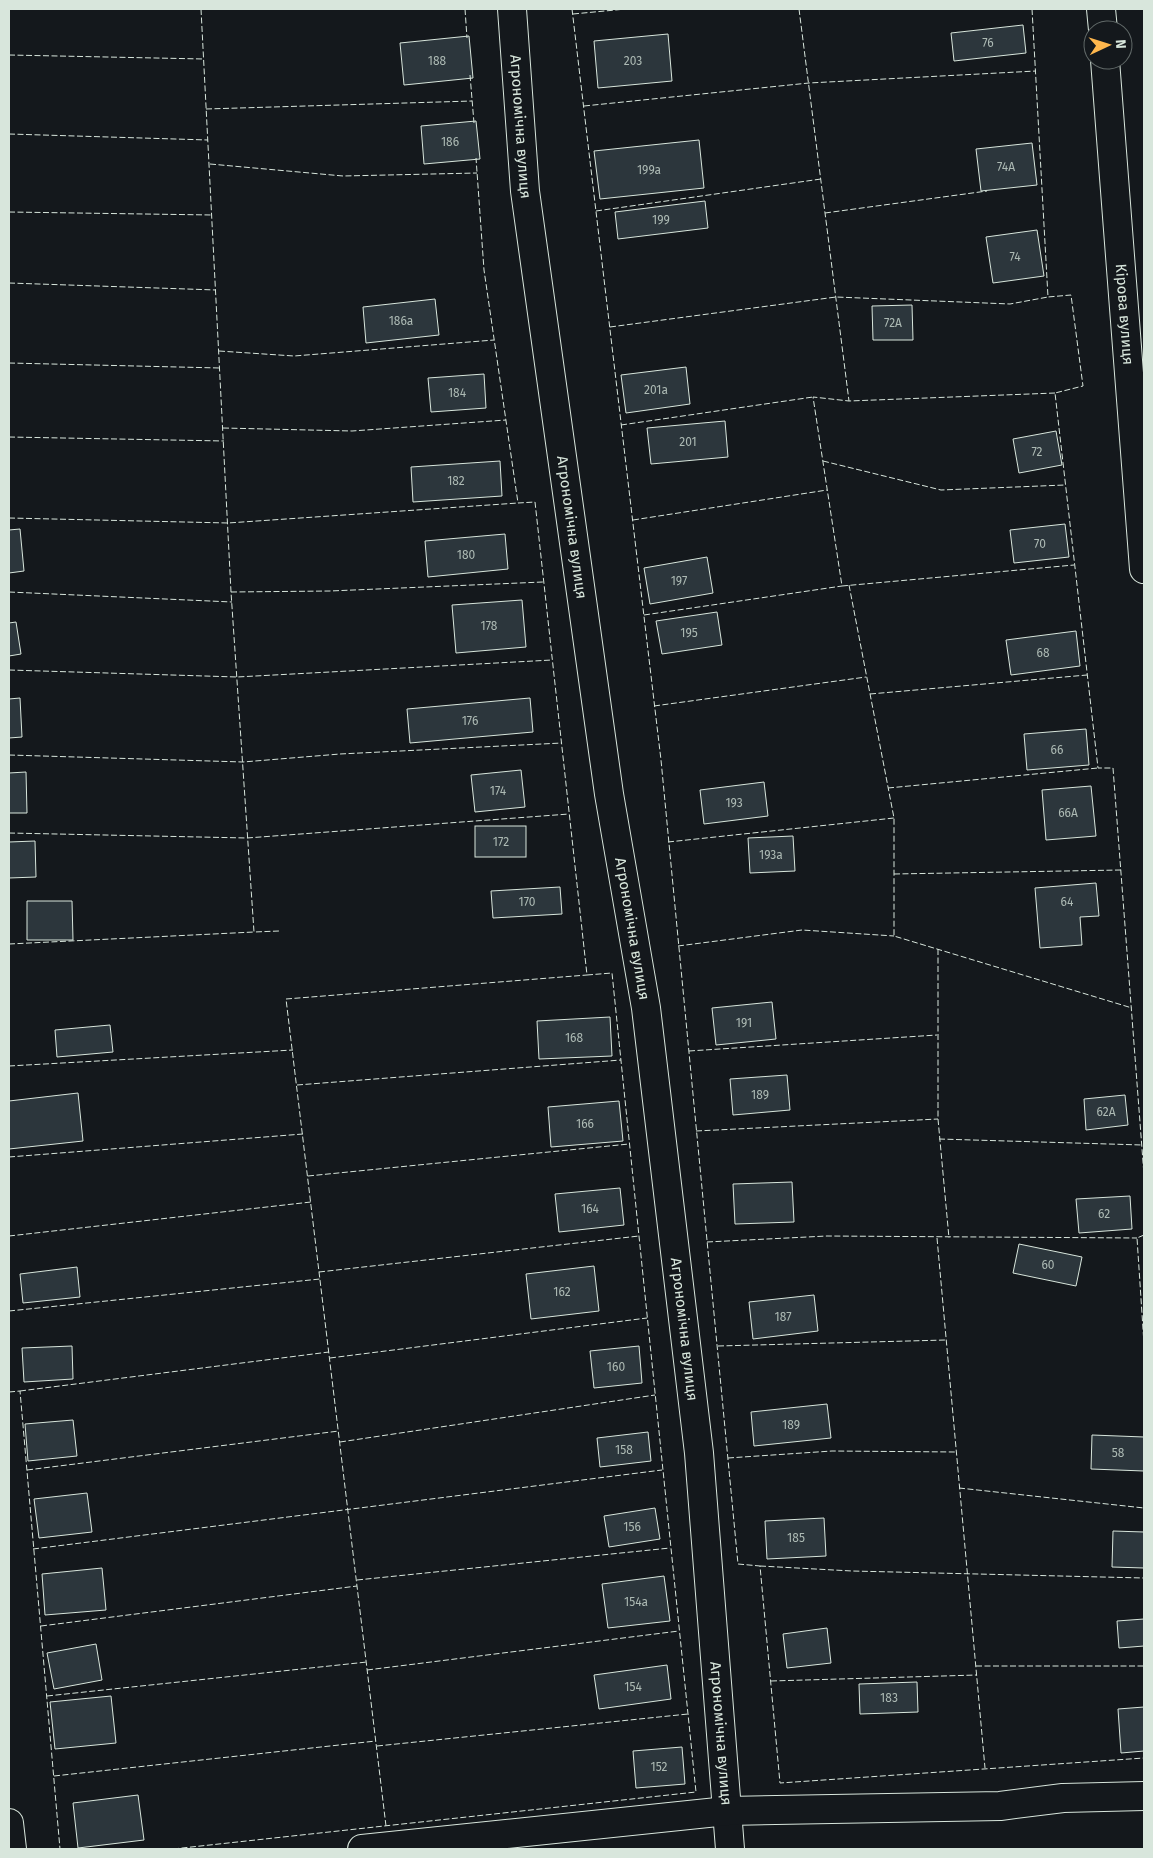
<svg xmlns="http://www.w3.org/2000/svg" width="1153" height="1858" font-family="'Fira Sans',sans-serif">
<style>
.building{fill:#2c363c;stroke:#d8e6dc}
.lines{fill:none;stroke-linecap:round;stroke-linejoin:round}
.minor-casing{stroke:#d8e6dc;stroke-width:30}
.minor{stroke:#14181c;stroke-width:28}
.fence{stroke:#d8e6dc;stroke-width:1;stroke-dasharray:6 2.5;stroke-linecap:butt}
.labels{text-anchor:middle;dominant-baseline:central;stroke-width:4;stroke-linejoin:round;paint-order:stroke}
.number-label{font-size:12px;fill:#adbab4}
.street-label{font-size:15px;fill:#d8e6dc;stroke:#14181c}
</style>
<rect width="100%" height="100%" fill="#14181c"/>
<g class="building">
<polygon points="1023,25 1026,53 954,61 951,33"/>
<polygon points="668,34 672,81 598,88 594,41"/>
<polygon points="469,36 473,78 404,85 400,43"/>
<polygon points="476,121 480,159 424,164 421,126"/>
<polygon points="699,140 704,188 600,199 594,151"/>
<polygon points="1032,143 1037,185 981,191 976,149"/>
<polygon points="705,201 708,228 618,239 615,212"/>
<polygon points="1037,230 1044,276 993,283 986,237"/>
<polygon points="435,299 439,335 366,343 363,307"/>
<polygon points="912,305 913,340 873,340 872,306"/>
<polygon points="686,367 690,404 626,413 621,375"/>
<polygon points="484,374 486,408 431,412 428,378"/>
<polygon points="725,421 728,457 651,464 647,428"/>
<polygon points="1056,431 1062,465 1019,473 1013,439"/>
<polygon points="500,461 502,496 413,502 411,467"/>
<polygon points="1065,524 1069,557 1014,563 1010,530"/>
<polygon points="20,529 24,571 9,573 9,530"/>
<polygon points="505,534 508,569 428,577 425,541"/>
<polygon points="707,557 713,593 650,604 644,568"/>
<polygon points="522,600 526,647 456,653 452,605"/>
<polygon points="717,612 722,645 662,654 656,621"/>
<polygon points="16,622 21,654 9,656 9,623"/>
<polygon points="1076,631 1080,666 1011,675 1006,640"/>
<polygon points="20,698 22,737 9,738 9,699"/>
<polygon points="530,698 533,732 410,743 407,709"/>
<polygon points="1086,729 1089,765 1027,770 1024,734"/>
<polygon points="521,770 525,807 475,812 471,775"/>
<polygon points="26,772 27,813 9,813 9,773"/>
<polygon points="764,782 768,816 704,824 700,790"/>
<polygon points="1091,786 1096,836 1046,840 1042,790"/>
<rect x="475" y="826" width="51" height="31"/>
<polygon points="793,836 795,871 750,873 748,838"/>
<polygon points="35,841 36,877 9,878 9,842"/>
<polygon points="1096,883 1099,916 1080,917 1082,945 1040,948 1035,888"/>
<polygon points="560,887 562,914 493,918 491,891"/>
<polygon points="27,901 72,901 73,940 27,940"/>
<polygon points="772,1002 776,1039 716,1045 712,1008"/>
<polygon points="610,1017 612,1056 539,1059 537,1021"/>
<polygon points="110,1025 113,1052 57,1057 55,1030"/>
<polygon points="787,1075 790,1110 733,1115 730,1079"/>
<polygon points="78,1093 83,1141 9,1149 9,1101"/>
<polygon points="1125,1095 1128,1125 1086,1130 1084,1099"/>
<polygon points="619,1101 623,1141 551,1147 548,1107"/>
<polygon points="792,1182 794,1222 735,1224 733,1184"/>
<polygon points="620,1188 624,1225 559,1232 555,1194"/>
<polygon points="1130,1196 1132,1229 1079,1233 1076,1199"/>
<polygon points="1019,1244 1082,1257 1076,1286 1013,1273"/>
<polygon points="594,1266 599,1311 531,1319 526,1274"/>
<polygon points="77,1267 80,1297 23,1303 20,1274"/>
<polygon points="814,1295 818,1331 753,1339 749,1302"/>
<polygon points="72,1346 73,1379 24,1382 22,1348"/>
<polygon points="639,1346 642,1383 594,1388 590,1351"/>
<polygon points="827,1404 831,1438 754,1446 751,1412"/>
<polygon points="73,1420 77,1456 28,1461 25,1424"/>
<polygon points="648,1432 651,1461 600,1467 597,1438"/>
<polygon points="1092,1435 1144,1437 1144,1471 1091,1469"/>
<polygon points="87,1493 92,1532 39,1538 34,1499"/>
<polygon points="655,1508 660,1539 609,1547 604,1516"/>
<polygon points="824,1518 826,1556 767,1559 765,1521"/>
<polygon points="1113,1531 1144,1532 1144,1568 1112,1567"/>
<polygon points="102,1568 106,1610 45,1615 42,1574"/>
<polygon points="664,1576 670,1621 608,1628 602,1584"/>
<polygon points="1144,1619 1144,1646 1119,1648 1117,1621"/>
<polygon points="827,1628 831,1663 787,1668 783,1634"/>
<polygon points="96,1644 102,1680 54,1689 47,1653"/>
<polygon points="667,1665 671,1699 599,1709 594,1675"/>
<polygon points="917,1682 918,1712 860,1714 859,1684"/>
<polygon points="111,1696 116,1743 55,1749 50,1702"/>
<polygon points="1144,1707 1144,1751 1121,1753 1118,1709"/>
<polygon points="682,1747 685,1784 636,1788 633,1751"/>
<polygon points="138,1795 144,1840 78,1848 73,1803"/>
</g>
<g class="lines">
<g class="minor-casing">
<g id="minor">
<path id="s1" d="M512,9l13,182 84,603 37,214 53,445 31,396"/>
<polyline points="1101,9 1103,30"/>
<path id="s2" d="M1105,60l39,509"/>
<polyline points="9,1823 12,1849"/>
<polyline points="362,1849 727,1811 1000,1806 1063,1798 1144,1796"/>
</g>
</g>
<use href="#minor" class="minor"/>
<g class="fence">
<polyline points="201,9 231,592 254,932 279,931"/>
<polyline points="465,9 467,38"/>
<polyline points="572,9 661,760 738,1564 760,1566 780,1783 1144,1758"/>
<polyline points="799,9 849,401"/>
<polyline points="1032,9 1048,297 1071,295 1083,386 1055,393 1098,768 1113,768 1144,1175"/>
<polyline points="573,14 626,9"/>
<polyline points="9,55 204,59"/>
<polyline points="470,75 474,123"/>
<polyline points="584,106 809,83 1036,71"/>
<polyline points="206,109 472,101"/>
<polyline points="9,134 208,140"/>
<polyline points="210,164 343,176 477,173"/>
<polyline points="596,211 821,179"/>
<polyline points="9,212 212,215"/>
<polyline points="825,213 987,191"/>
<polyline points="9,283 216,290"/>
<polyline points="610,327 836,297 1010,304 1048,297"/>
<polyline points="219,351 294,356 494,340"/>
<polyline points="9,363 220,368"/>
<polyline points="1055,393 849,401 813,397 842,586 1074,565"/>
<polyline points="621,425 813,397"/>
<polyline points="223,428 352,431 506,420"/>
<polyline points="9,437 224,441"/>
<polyline points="823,461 941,490 1065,485"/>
<polyline points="9,518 228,523 518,503"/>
<polyline points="633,520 827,490"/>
<polyline points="849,585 894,818 894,936 1132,1008"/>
<polyline points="9,592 232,602"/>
<polyline points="231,592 330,591 543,582"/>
<polyline points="644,615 842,586"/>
<polyline points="9,670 237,677 552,660"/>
<polyline points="870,694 1087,675"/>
<polyline points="654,706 866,677"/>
<polyline points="9,755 243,762 340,754 562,743"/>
<polyline points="888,788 1098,768"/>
<polyline points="9,833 247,838 569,814"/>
<polyline points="668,842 894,818"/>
<polyline points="894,874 1121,870"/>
<polyline points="9,944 254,932"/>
<polyline points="678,946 802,930 894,936"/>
<polyline points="938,949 938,1119 949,1238"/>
<polyline points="689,1051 937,1035"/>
<polyline points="9,1066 293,1050"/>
<polyline points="297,1085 621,1060"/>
<polyline points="696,1131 938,1119"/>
<polyline points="939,1139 1142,1145"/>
<polyline points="9,1157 303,1134"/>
<polyline points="308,1176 629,1144"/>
<polyline points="1144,1235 1137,1238 1144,1344"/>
<polyline points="9,1236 311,1202"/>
<polyline points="937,1238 985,1768"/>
<polyline points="707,1242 827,1236 1137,1238"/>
<polyline points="319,1272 639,1236"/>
<polyline points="9,1311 320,1279"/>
<polyline points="718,1346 946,1340"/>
<polyline points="330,1358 647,1318"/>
<polyline points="20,1391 329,1352"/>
<polyline points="9,1392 20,1391 60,1849"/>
<polyline points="340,1442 655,1395"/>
<polyline points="728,1458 832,1451 956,1452"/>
<polyline points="27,1470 339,1431"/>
<polyline points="959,1488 1144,1508"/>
<polyline points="33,1549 662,1470"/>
<polyline points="760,1566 852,1571 1144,1578"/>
<polyline points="357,1580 670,1548"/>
<polyline points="41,1626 357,1586"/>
<polyline points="976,1666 1144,1666"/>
<polyline points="367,1670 679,1631"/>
<polyline points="771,1681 977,1675"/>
<polyline points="47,1696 367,1662"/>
<polyline points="377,1746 688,1714"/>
<polyline points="54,1776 376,1741"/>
<polyline points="386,1826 286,999 587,975"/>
<polyline points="173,1849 696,1792 612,973 587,975 535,502 518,503 484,270 476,158"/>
<polyline points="680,1849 697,1849"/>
</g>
</g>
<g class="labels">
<g class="number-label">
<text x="988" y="43">76</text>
<text x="437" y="61">188</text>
<text x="633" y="61">203</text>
<text x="450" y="142">186</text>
<text x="1006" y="167">74А</text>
<text x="649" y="170">199а</text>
<text x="661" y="220">199</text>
<text x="1015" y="257">74</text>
<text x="401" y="321">186а</text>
<text x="893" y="323">72А</text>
<text x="656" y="390">201а</text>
<text x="457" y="393">184</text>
<text x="688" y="442">201</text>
<text x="1037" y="452">72</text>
<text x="456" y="481">182</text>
<text x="1040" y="544">70</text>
<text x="466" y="555">180</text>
<text x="679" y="581">197</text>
<text x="489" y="626">178</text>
<text x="689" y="633">195</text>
<text x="1043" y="653">68</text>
<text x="470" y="721">176</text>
<text x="1057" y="750">66</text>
<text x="498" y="791">174</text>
<text x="734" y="803">193</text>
<text x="1068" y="813">66А</text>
<text x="501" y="842">172</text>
<text x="771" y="855">193а</text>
<text x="527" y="902">170</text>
<text x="1067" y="902">64</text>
<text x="744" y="1023">191</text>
<text x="574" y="1038">168</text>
<text x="760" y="1095">189</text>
<text x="1106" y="1112">62А</text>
<text x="585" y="1124">166</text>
<text x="590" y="1209">164</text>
<text x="1104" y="1214">62</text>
<text x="1048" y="1265">60</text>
<text x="562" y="1292">162</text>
<text x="783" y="1317">187</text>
<text x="616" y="1367">160</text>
<text x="791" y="1425">189</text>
<text x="624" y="1450">158</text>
<text x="1118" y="1453">58</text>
<text x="632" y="1527">156</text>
<text x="796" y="1538">185</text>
<text x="636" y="1602">154а</text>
<text x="633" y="1687">154</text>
<text x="889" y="1698">183</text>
<text x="659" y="1767">152</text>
</g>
<g class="street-label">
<text stroke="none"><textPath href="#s1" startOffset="118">Агрономічна вулиця</textPath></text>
<text stroke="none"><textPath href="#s2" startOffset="255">Кірова вулиця</textPath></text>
<text stroke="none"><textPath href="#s1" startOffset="522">Агрономічна вулиця</textPath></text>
<text stroke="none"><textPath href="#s1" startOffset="928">Агрономічна вулиця</textPath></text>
<text stroke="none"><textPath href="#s1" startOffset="1332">Агрономічна вулиця</textPath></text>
<text stroke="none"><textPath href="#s1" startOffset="1738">Агрономічна вулиця</textPath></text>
</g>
</g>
<rect width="1153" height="1858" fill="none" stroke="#d8e6dc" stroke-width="20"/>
<g transform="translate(1108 45) rotate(86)"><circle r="24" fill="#14181c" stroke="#626a69"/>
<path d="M0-4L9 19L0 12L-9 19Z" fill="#ffb74d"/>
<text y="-8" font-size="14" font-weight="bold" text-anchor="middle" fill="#d8e6dc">N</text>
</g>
</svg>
